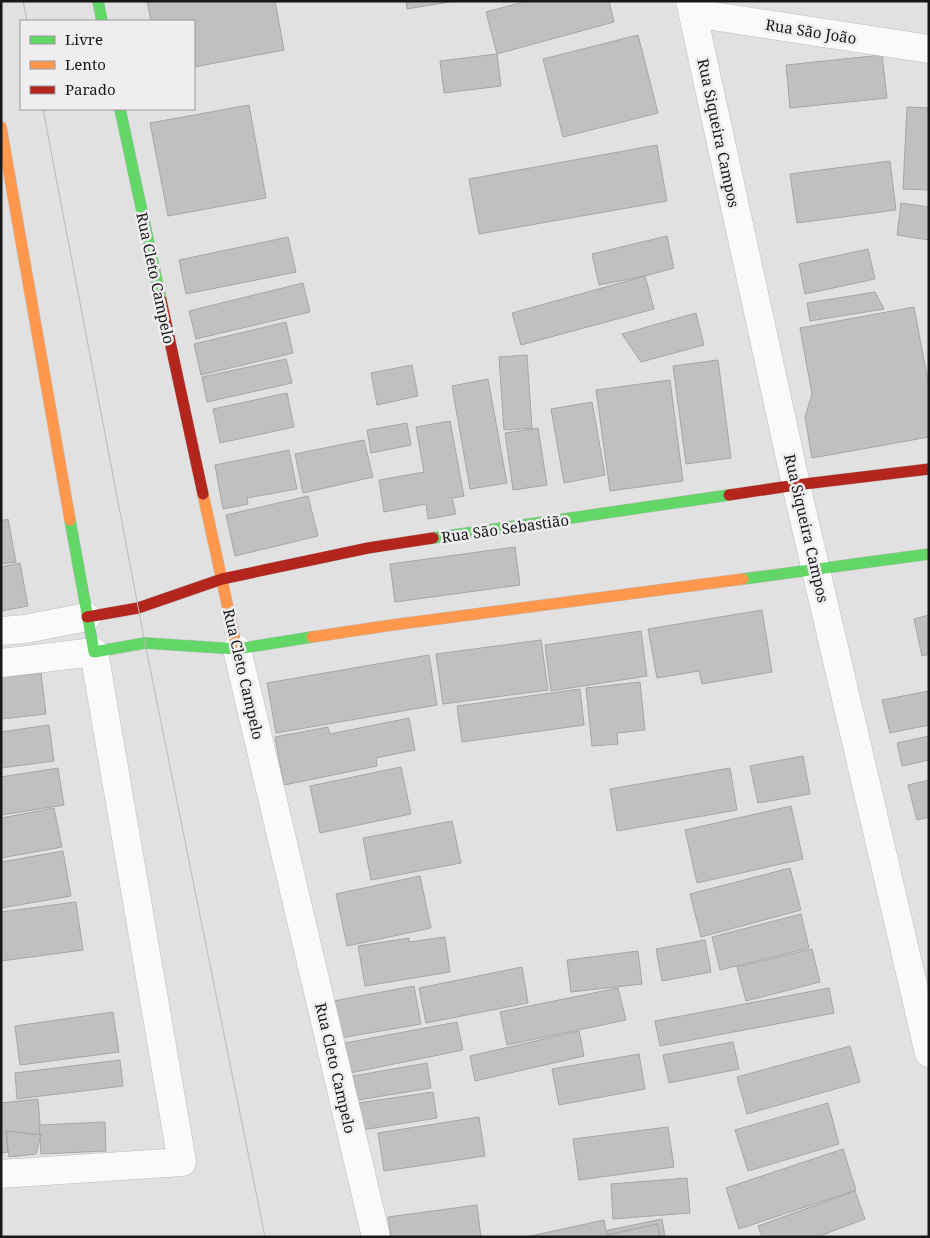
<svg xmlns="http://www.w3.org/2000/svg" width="930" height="1238" font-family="'Noto Serif',serif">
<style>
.building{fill:#c1c0c1;stroke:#a7a6a7}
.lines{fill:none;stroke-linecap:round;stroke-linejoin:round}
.street-casing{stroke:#bebdbe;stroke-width:29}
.fast-casing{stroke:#bebdbe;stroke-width:12}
.slow-casing{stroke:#bebdbe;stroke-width:12}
.jam-casing{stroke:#bebdbe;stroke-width:12}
.street{stroke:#fbfafb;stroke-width:28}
.fast{stroke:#63d668;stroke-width:11}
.slow{stroke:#ff974d;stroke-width:11}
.jam{stroke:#b3261e;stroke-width:11}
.tram{stroke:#bab9ba;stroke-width:1}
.labels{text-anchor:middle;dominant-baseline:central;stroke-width:5;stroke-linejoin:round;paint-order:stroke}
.street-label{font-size:15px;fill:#191819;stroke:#efedf0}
</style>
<rect width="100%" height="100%" fill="#e2e1e2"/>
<g class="building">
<polygon points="147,1 275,1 284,50 194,67 194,21 151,21"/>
<polygon points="406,1 455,1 407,9"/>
<polygon points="527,1 609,1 614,22 497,54 486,12"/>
<polygon points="638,35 658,113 563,137 543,59"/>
<polygon points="497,54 501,86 444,93 440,61"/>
<polygon points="882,55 887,98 790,108 786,65"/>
<polygon points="249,105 266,198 168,216 150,123"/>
<polygon points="907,107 929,108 929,190 903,189"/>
<polygon points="657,145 667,201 479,234 469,179"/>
<polygon points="890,161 896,210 797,223 790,174"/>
<polygon points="901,203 929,207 929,240 897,235"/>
<polygon points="667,236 674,268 645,276 599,285 592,254"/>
<polygon points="288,237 296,272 186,294 179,260"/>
<polygon points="868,249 875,279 805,294 799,264"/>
<polygon points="645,276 654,309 521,345 512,313"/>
<polygon points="303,283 310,312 196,339 189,311"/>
<polygon points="875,292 884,309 810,321 807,303"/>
<polygon points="914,307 929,387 929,437 812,458 805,417 812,394 800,328"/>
<polygon points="696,313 704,345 641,362 622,334"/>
<polygon points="286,322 293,353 201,375 194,344"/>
<polygon points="527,355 532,428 504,430 499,357"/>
<polygon points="286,359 292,383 207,402 202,377"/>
<polygon points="718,360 731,458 686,464 673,366"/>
<polygon points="412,365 418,396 377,405 371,373"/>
<polygon points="488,379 507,483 470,489 452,386"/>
<polygon points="670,380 683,481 610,491 596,390"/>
<polygon points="287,393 294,427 220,443 213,409"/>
<polygon points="592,402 605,475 564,483 551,409"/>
<polygon points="450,421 464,496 452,498 456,514 428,519 426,504 384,512 379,480 424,472 416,427"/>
<polygon points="407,423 411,445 371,453 367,430"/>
<polygon points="538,428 547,485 513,490 505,433"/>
<polygon points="364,440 373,477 303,493 295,454"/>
<polygon points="289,450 297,489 247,498 248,504 223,509 215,465"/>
<polygon points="308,496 318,536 235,556 226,515"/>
<polygon points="8,519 16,562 1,564 1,521"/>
<polygon points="515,547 520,585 395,602 390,564"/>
<polygon points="20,563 28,606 1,611 1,567"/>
<polygon points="762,610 772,672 702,684 699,671 657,678 648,629"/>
<polygon points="929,615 929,654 922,656 914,619"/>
<polygon points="641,631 647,676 551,691 545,645"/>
<polygon points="541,640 548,690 443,704 436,654"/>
<polygon points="429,655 437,705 276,733 267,683"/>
<polygon points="41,673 46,714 1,719 1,677"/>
<polygon points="640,682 645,730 617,733 618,744 592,746 586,688"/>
<polygon points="580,689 584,725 462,742 457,706"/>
<polygon points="929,691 929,725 890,733 882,700"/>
<polygon points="409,718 415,750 376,758 377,766 284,785 275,737 328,727 330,734"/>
<polygon points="49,725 54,761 1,768 1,732"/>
<polygon points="929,736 929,760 902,766 897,743"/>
<polygon points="803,756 810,794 758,803 750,766"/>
<polygon points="401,767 411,814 320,833 310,786"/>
<polygon points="58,768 64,805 1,815 1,777"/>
<polygon points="730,768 737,810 617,831 610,789"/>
<polygon points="929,780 929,817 917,820 908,785"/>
<polygon points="791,806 803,859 697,883 685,830"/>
<polygon points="54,808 62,847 1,858 1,818"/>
<polygon points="452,821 461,863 371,880 363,838"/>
<polygon points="63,851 71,896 1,908 1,862"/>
<polygon points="790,868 801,910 701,937 690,894"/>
<polygon points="420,876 431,928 347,946 336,894"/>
<polygon points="76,902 83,950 1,961 1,912"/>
<polygon points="801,914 809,948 720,970 712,937"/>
<polygon points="445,937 450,972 365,986 358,946 409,938 409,942"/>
<polygon points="705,940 711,972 662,981 656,949"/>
<polygon points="812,949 820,982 746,1001 737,967"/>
<polygon points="638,951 642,984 571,992 567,960"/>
<polygon points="522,967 528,1003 426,1023 419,988"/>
<polygon points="414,986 421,1024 335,1039 328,1002"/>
<polygon points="618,988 626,1020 507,1045 500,1012"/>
<polygon points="829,988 834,1013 660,1046 655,1021"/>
<polygon points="113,1012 119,1052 20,1065 15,1026"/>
<polygon points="457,1022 463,1050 350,1073 345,1043"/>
<polygon points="579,1031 584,1056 475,1081 470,1056"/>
<polygon points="733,1042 739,1069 669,1083 663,1055"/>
<polygon points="850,1046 860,1082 747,1114 737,1077"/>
<polygon points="639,1054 645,1089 559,1105 552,1069"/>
<polygon points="120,1060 123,1086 17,1099 15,1073"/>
<polygon points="427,1063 431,1088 358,1100 353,1076"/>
<polygon points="433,1092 437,1118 362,1130 358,1103"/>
<polygon points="38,1099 41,1135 6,1131 8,1152 1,1153 1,1103"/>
<polygon points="828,1103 839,1144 748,1171 735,1130"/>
<polygon points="479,1117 485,1156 384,1171 378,1133"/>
<polygon points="105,1122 106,1151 41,1154 39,1125"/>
<polygon points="668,1127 674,1167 579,1180 573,1139"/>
<polygon points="6,1131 41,1135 36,1154 9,1157"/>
<polygon points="843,1149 856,1190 739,1229 726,1188"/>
<polygon points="687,1178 690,1213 613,1219 611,1184"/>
<polygon points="855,1191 865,1219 817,1237 762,1237 758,1226"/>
<polygon points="477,1205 481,1237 391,1237 388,1217"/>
<polygon points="662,1219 665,1237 575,1237"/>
<polygon points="604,1220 607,1235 657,1224 660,1237 526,1237"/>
</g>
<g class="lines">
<g class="street-casing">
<g id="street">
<polyline points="690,1 796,485 929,1053"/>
<polyline points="693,13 929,49"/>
<polyline points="1,631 25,629 87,617"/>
<polyline points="237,649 376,1237"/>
<polyline points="1,663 94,652 182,1162 1,1174"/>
</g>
</g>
<g class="fast-casing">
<g id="fast">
<polyline points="98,1 102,21"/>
<polyline points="120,109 161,300"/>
<polyline points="70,520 94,652 145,643 237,649 312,637"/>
<polyline points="433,538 729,495"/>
<polyline points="743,579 929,554"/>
</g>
</g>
<g class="slow-casing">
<g id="slow">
<polyline points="1,127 70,520"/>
<polyline points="203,494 237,649"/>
<polyline points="312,637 392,625 743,579"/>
</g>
</g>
<g class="jam-casing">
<g id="jam">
<polyline points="161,300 203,494"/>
<polyline points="729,495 796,485 929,469"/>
<polyline points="87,617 138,608 222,579 368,548 433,538"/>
</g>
</g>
<use href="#street" class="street"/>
<use href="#fast" class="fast"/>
<use href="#slow" class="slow"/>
<use href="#jam" class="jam"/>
<g class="tram">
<polyline points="23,1 27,21"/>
<polyline points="43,109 145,643 265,1237"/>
</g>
</g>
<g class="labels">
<g class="street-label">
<text transform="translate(811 31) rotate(9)">Rua São João</text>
<text transform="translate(719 133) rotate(78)">Rua Siqueira Campos</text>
<text transform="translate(156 278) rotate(78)">Rua Cleto Campelo</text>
<text transform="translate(505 528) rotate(-8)">Rua São Sebastião</text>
<text transform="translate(807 528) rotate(77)">Rua Siqueira Campos</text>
<text transform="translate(244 674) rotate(77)">Rua Cleto Campelo</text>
<text transform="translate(336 1068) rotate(77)">Rua Cleto Campelo</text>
</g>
</g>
<rect width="930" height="1238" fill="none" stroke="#191819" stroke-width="5"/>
<rect x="20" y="20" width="175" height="90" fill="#efedf0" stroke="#99989a"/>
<rect x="30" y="36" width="25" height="8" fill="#63d668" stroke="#99989a"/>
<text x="65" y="45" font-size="15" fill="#191819">Livre</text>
<rect x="30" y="61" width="25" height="8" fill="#ff974d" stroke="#99989a"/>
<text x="65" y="70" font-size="15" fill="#191819">Lento</text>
<rect x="30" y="86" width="25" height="8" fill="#b3261e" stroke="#99989a"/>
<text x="65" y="95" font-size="15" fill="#191819">Parado</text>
</svg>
